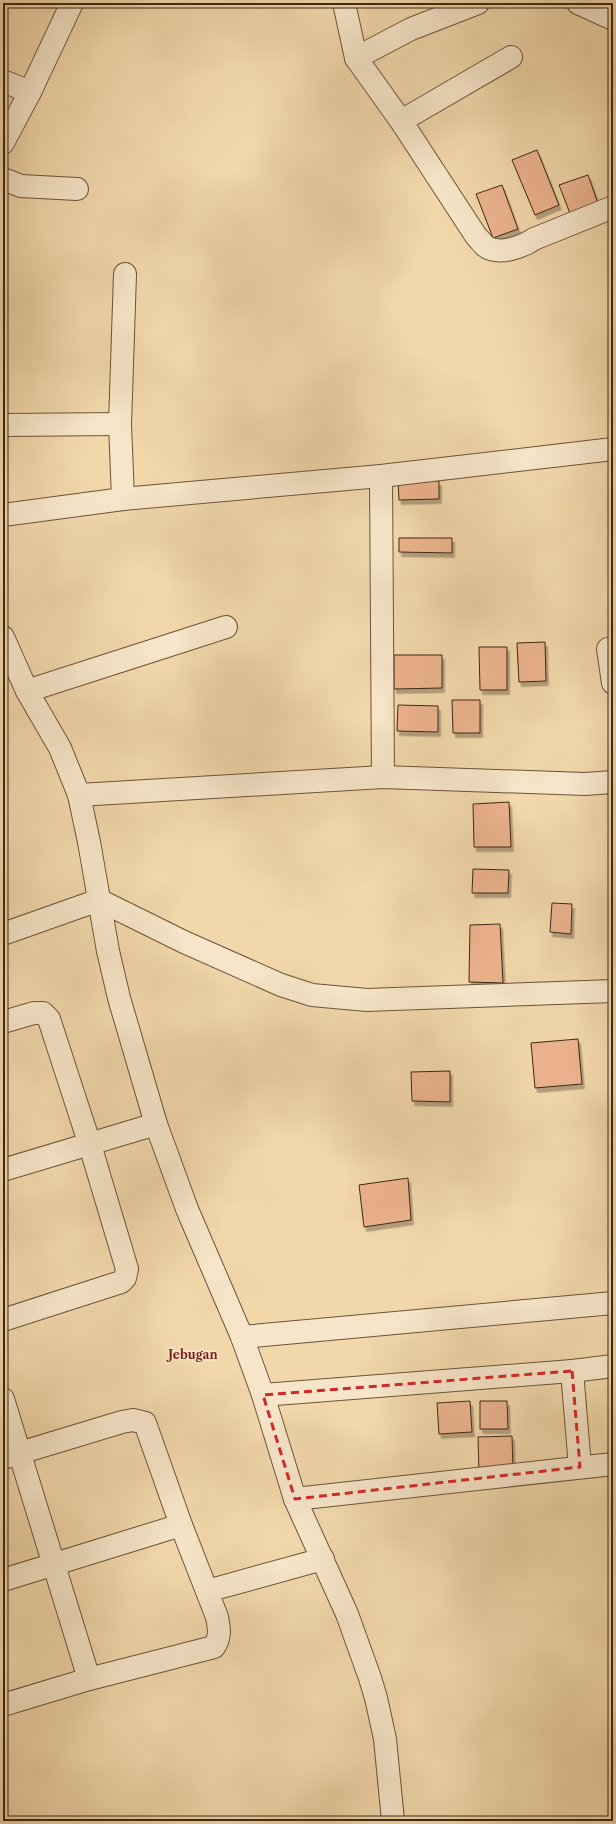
<svg xmlns="http://www.w3.org/2000/svg" width="616" height="1824" font-family="'Libre Caslon Text',serif">
<style>
.building{fill:#ebb38d;stroke:#3e2715;filter:url(#shadow)}
.lines{fill:none;stroke-linecap:round;stroke-linejoin:round}
.street-casing{stroke:#6b533a;stroke-width:24}
.street{stroke:#f6e5c8;stroke-width:22}
.marked{fill:none;stroke:#d62828;stroke-width:3;stroke-dasharray:8 5;stroke-linejoin:round}
.labels{text-anchor:middle;dominant-baseline:central;stroke-width:3.5;stroke-linejoin:round;paint-order:stroke}
.quarter-label{font-size:12px;font-weight:bold;fill:#7a1f14;stroke:#f6e5c8}
</style>
<defs>
<filter id="shadow"><feDropShadow dx="2.5" dy="4.5" stdDeviation="0" flood-color="#0004"/></filter>
</defs>
<rect width="100%" height="100%" fill="#f1d7aa"/>
<filter id="stains"><feTurbulence type="fractalNoise" baseFrequency=".005" numOctaves="4"/><feColorMatrix values="0 0 0 0 .2 0 0 0 0 .09 0 0 0 0 .02 0 0 0 .5 -.17"/></filter>
<radialGradient id="worn" r=".72"><stop offset=".6" stop-color="#630" stop-opacity="0"/><stop offset="1" stop-color="#630" stop-opacity=".3"/></radialGradient>
<g class="building">
<polygon points="537,150 559,205 535,215 512,160"/>
<polygon points="588,175 599,206 571,216 559,185"/>
<polygon points="502,185 518,229 493,238 476,194"/>
<polygon points="398,481 439,481 439,499 399,500"/>
<polygon points="399,538 452,538 452,553 399,552"/>
<polygon points="545,642 546,681 519,682 517,643"/>
<polygon points="479,647 507,647 507,690 480,690"/>
<polygon points="394,655 442,655 442,688 394,689"/>
<polygon points="452,700 480,700 480,733 453,733"/>
<polygon points="398,705 438,706 438,732 397,731"/>
<polygon points="509,802 511,847 474,847 473,804"/>
<polygon points="473,869 509,870 508,893 472,893"/>
<polygon points="552,903 572,904 571,934 550,932"/>
<polygon points="500,924 503,983 469,982 470,925"/>
<polygon points="578,1039 582,1084 535,1088 531,1043"/>
<polygon points="450,1071 450,1102 412,1101 411,1072"/>
<polygon points="408,1178 411,1220 364,1227 359,1185"/>
<polygon points="470,1401 472,1432 439,1434 437,1403"/>
<polygon points="480,1401 507,1401 508,1429 480,1429"/>
<polygon points="512,1436 513,1472 479,1473 478,1437"/>
</g>
<g class="lines">
<g class="street-casing">
<g id="street">
<path d="M344,3l12,55 45,63 75,115c3,3 6,7 9,10 14,10 37,1 49,-7l79,-32"/>
<polyline points="578,3 613,19"/>
<polyline points="356,58 411,29 478,3"/>
<polyline points="3,81 30,92"/>
<polyline points="401,121 511,57"/>
<polyline points="3,143 30,92 72,3"/>
<polyline points="3,179 21,186 77,189"/>
<polyline points="3,425 120,424"/>
<polyline points="381,476 383,777"/>
<polyline points="123,499 120,424 125,274"/>
<polyline points="3,515 123,499 381,476 613,449"/>
<polyline points="3,637 27,691 60,748 79,795 89,842 108,951 119,998 156,1124 187,1209 242,1337 263,1395 295,1499 347,1614 370,1678 376,1698 385,1739 393,1821"/>
<polyline points="608,649 613,683"/>
<polyline points="27,691 226,627"/>
<polyline points="79,795 383,777 585,784 613,782"/>
<polyline points="3,934 99,900 184,942 281,985 312,995 367,1000 613,991"/>
<polyline points="3,1022 34,1013 43,1013 49,1019 90,1145 127,1269 125,1278 121,1282 3,1320"/>
<polyline points="3,1170 156,1124"/>
<polyline points="242,1337 613,1303"/>
<polyline points="572,1371 580,1467"/>
<polyline points="263,1395 572,1371 613,1366"/>
<polyline points="3,1399 89,1679"/>
<path d="M3,1458l119,-36 11,-2 12,3 36,102 36,92c2,11 4,20 -3,30l-125,32 -86,26"/>
<polyline points="295,1499 613,1464"/>
<polyline points="3,1580 181,1525"/>
<polyline points="207,1591 323,1559"/>
</g>
</g>
<use href="#street" class="street"/>
</g>
<path class="marked" d="M572,1371l8,96 -285,32 -32,-104z"/>
<g class="labels">
<g class="quarter-label">
<text x="193" y="1354">Jebugan</text>
</g>
</g>
<rect width="616" height="1824" fill="none" stroke="#f1d7aa" stroke-width="16"/>
<rect x="4" y="4" width="608" height="1816" fill="none" stroke="#3e2715" stroke-width="2"/>
<rect x="8" y="8" width="600" height="1808" fill="none" stroke="#3e2715"/>
<rect width="100%" height="100%" filter="url(#stains)"/>
<rect width="100%" height="100%" fill="url(#worn)"/>
</svg>
